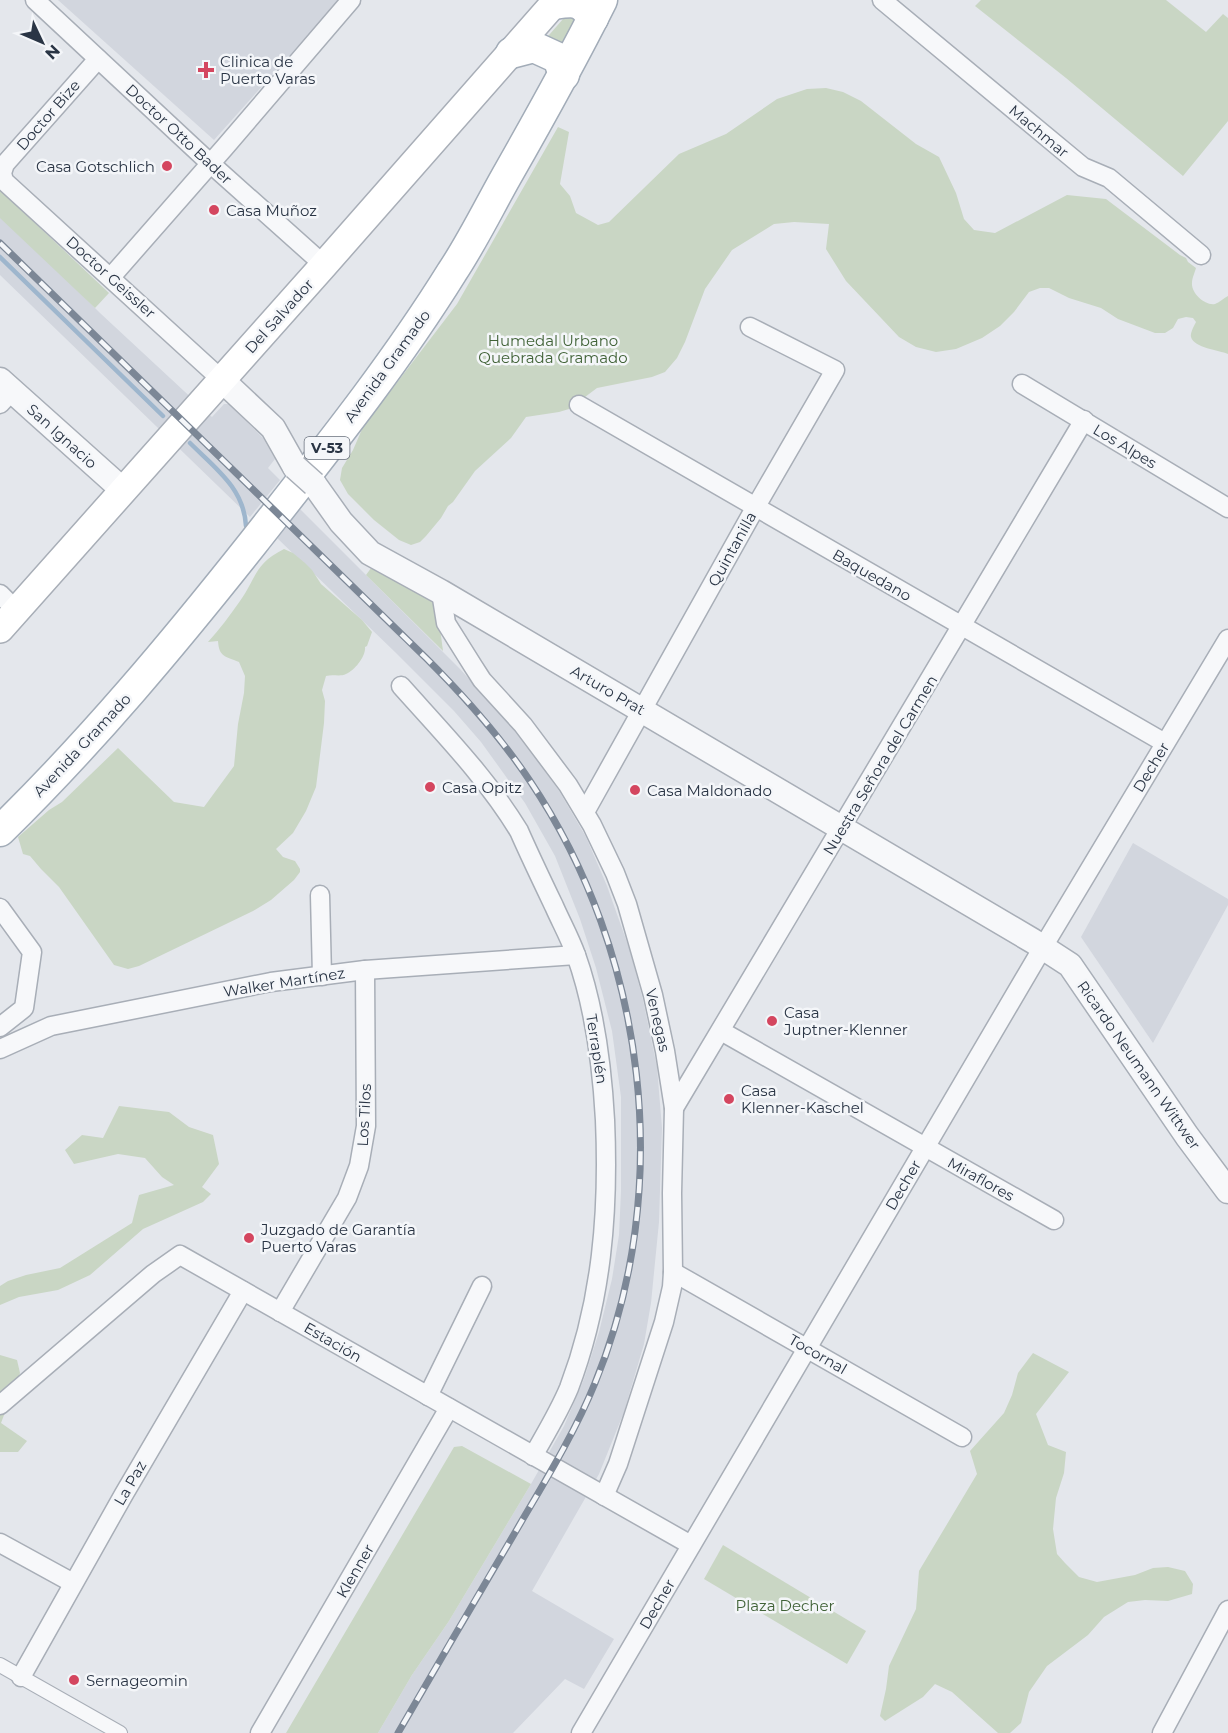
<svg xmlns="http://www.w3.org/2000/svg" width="1228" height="1733" font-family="Montserrat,sans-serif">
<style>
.built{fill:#d2d6de}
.green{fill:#c9d6c4}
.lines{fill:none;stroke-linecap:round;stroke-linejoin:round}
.stream{stroke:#9eb6cd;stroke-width:4.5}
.pedestrian-casing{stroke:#a8aeb7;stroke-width:16}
.minor-casing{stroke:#a8aeb7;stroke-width:21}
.tertiary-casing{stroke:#a8aeb7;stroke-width:27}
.secondary-casing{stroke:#a8aeb7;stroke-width:30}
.primary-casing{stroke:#a2acb8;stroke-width:33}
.pedestrian{stroke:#f7f8fa;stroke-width:14}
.minor{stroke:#f7f8fa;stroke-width:18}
.tertiary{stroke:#f7f8fa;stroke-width:24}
.secondary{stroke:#fff;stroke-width:27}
.primary{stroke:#fff;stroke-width:30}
.rail-casing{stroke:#7c8796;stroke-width:7}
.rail{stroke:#f4f6f9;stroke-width:4.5;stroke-dasharray:14;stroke-linecap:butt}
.tertiary-bridge-casing{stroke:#a8aeb7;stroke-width:27;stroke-linecap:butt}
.tertiary-bridge{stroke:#f7f8fa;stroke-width:24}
.poi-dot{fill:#d4465f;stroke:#f4f6f9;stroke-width:2}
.labels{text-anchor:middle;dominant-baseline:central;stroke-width:5;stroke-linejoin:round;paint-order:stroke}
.shield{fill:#f4f6f9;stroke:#676f7b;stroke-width:1.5}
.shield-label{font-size:14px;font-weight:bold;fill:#2a3545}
.poi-label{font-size:15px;fill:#2a3545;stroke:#f4f6f9;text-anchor:start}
.street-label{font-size:15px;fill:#2a3545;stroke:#f4f6f9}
.park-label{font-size:15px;fill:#406237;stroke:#f4f6f9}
</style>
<rect width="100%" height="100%" fill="#e4e7ec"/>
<g class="built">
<polygon points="58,0 339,0 214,140"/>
<polygon points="0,213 100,313 212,417 224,404 229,404 263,438 275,459 268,468 280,480 250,517 0,275"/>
<polygon points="299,508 460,669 515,730 558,789 586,837 607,886 629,948 643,1000 657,1067 662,1128 659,1222 651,1303 644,1344 624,1412 599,1474 532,1591 614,1639 584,1689 565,1679 513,1733 378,1733 412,1675 449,1621 531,1484 564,1426 584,1379 599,1332 612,1279 619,1235 621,1191 621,1097 612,1031 596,968 580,919 555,856 525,803 481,742 454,711 395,652 276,537"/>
<polygon points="1133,843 1228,899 1228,905 1153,1043 1081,937"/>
</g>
<g class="green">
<polygon points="981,0 1166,0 1206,32 1223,14 1228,18 1228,121 1183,176 1066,78 975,6"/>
<polygon points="571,10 582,16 562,53 542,43"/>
<path d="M826,88l17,4 18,9 55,43 23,13 17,36 8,26 10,11 21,3 72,-38 39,4 74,56 6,3 2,4 8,6c-1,4 -4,10 -4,15 -1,10 13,23 23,21 5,-2 9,-6 13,-8v58c-9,-4 -34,-6 -37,-17 -1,-4 3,-11 5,-15l-3,-4 -7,-1 -8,2 -5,9 -8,5h-10l-37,-14 -17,-11 -32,-10 -20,-10h-9l-11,4 -15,20 -14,14 -18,12 -26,11 -20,3 -20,-5 -17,-10 -53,-56 -20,-32 3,-25 -35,-2 -20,2 -42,26 -27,39 -20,53 -8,16 -12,14 -13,5 -55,11 -28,21 -10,3 -33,5 -15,21 -36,33 -22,31 -5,4 -7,12 -15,18 -6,6 -9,3 -12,-5 -25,-20 -26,-26 -8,-14 2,-12 11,-18 10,-23 94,-123 101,-177 11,5 -9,52 10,12 6,17 22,12 11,-3 70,-68 47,-20 51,-35 30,-10z"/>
<polygon points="0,190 109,293 95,308 0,218"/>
<path d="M284,549l9,4 12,10 7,7 9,14 41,36 10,12 -5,14 -2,1c1,9 -10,23 -19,27 -6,3 -13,0 -20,2l-4,14 3,11 -1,22 -8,64 -10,24 -13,22 -17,16 7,8 12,4 5,8v3l-6,8 -23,20 -18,11 -114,55 -11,3 -14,-4 -55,-78 -18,-18 -11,-13 -7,-2 -5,-17 31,-27 13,-8 56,-54 56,54 30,5 30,-41 4,-42 6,-31 1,-17 -6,-14c-14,-6 -20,-5 -21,-21l-10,1c12,-13 22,-27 32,-41 17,-24 14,-37 44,-52z"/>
<polygon points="374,564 436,598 443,651 366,575"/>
<polygon points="119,1106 169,1112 189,1127 213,1135 219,1164 202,1187 211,1194 203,1202 143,1229 90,1275 58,1290 19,1297 0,1305 0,1286 8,1281 26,1275 60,1268 132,1223 139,1195 174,1185 162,1177 145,1158 118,1154 74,1164 65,1150 82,1135 103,1138"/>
<polygon points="1033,1353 1069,1372 1036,1414 1048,1445 1066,1452 1064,1473 1056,1498 1053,1529 1057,1554 1065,1563 1079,1577 1097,1582 1135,1575 1153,1568 1168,1567 1185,1571 1193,1584 1192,1594 1168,1601 1145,1600 1128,1602 1104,1617 1088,1635 1047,1666 1029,1692 1021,1723 1010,1733 998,1733 952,1692 935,1684 923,1697 885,1721 880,1716 886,1689 889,1666 916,1609 919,1571 977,1474 970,1451 1004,1413 1012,1395 1018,1373"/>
<polygon points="0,1355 17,1360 20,1373 1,1423 27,1441 18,1452 0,1452"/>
<polygon points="462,1446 531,1484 449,1621 412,1675 378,1733 286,1733 454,1447"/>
<polygon points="723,1545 866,1631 847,1664 704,1579"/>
</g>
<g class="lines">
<g class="stream">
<polyline points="0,257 163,416"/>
<path d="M190,443c25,25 54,45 56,83"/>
</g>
<g class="pedestrian-casing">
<polyline id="pedestrian" points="0,1665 120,1733"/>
</g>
<g class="minor-casing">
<g id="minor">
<polyline points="35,0 211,164 324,265"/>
<polyline points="882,0 1083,167 1109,178 1201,255"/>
<polyline points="98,59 5,164 2,173 4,181 222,380"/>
<polyline points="111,277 225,147 351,0"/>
<polyline points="1022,384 1228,508"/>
<polyline points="0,404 12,391"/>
<polyline points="579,405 1165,743"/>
<polyline points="441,592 446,623 473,666 482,680 523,725 568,785 592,825 615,873 627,904 653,995 665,1051 674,1108 672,1193 673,1272 672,1287 664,1322 618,1464 604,1496"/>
<polyline points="0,594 17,611"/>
<path d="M401,686c41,46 86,92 118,145 11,25 23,50 35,75 7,16 16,32 22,49 19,53 26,110 29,165 4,92 -3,181 -36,268 -10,24 -23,45 -36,68"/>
<polyline points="585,812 755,508 835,370 750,327"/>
<polyline points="320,895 322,976"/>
<polyline points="0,908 32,952 24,1008 0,1027"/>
<polyline points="721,1031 1054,1220"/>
<polyline points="0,1049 51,1026 271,982 365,970 576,955"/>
<polyline points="674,1108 1084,420"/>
<polyline points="673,1272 962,1437"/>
<polyline points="280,1312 347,1198 359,1166 366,1126 365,970"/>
<polyline points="428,1396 482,1286"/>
<polyline points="0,1405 153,1274 180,1255 691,1545"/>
<polyline points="0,1543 73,1583"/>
<polyline points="21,1677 124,1494 243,1291"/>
<polyline points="260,1733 449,1408"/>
<polyline points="581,1733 1043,947 1228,639"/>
<polyline points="1162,1733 1228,1610"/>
</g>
</g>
<g class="tertiary-casing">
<g id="tertiary">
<polyline points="0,380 124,491"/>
<polyline points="222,380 273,428 295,467"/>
<polyline points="314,484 341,522 370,553 441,592 1033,941 1070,965 1187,1136 1228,1191"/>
</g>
</g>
<g class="secondary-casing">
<polyline id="secondary" points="0,629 324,265 557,0"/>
</g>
<g class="primary-casing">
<g id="primary">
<path d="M554,4c21,-3 26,-4 39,14"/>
<polyline points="511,53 534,47 558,58 564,75"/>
<path d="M0,831c92,-90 173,-187 253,-288 69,-88 140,-176 199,-271 20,-30 36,-63 54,-95 33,-58 66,-117 96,-177"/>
</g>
</g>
<use href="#pedestrian" class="pedestrian"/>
<use href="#minor" class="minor"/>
<use href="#tertiary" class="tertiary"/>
<use href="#secondary" class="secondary"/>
<use href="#primary" class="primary"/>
<g class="rail-casing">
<path id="rail" d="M0,243l426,415c38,38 74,78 104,123 117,174 145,407 65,602 -22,54 -53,103 -82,153 -39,66 -77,131 -115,197"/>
</g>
<use href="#rail" class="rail"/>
<g class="tertiary-bridge-casing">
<polyline id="tertiary-bridge" points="295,467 314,484"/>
</g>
<use href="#tertiary-bridge" class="tertiary-bridge"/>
</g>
<g class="poi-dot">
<path d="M203 61h6v6h6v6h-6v6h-6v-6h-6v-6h6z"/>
<circle cx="167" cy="166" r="6"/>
<circle cx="214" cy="210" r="6"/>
<circle cx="430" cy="787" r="6"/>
<circle cx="635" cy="790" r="6"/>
<circle cx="772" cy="1021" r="6"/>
<circle cx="729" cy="1099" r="6"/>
<circle cx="249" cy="1238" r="6"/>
<circle cx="74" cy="1680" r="6"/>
</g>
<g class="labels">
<rect class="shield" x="304.5" y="437" width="45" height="22" rx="4.5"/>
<g class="shield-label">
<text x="327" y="448">V-53</text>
</g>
<g class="poi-label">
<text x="220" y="61">Clinica de<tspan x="220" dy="17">Puerto Varas</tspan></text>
<text x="155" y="166" text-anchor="end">Casa Gotschlich</text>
<text x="226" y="210">Casa Muñoz</text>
<text x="442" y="787">Casa Opitz</text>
<text x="647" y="790">Casa Maldonado</text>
<text x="784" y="1012">Casa<tspan x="784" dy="17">Juptner-Klenner</tspan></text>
<text x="741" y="1090">Casa<tspan x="741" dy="17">Klenner-Kaschel</tspan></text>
<text x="261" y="1229">Juzgado de Garantía<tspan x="261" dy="17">Puerto Varas</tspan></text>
<text x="86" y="1680">Sernageomin</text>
</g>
<g class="street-label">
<text transform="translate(48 115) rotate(-49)">Doctor Bize</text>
<text transform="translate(1039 131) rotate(40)">Machmar</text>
<text transform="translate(179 134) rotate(43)">Doctor Otto Bader</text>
<text transform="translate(111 277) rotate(42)">Doctor Geissler</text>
<text transform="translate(279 316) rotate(-48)">Del Salvador</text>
<text transform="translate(387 366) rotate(-54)">Avenida Gramado</text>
<text transform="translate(62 436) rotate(42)">San Ignacio</text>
<text transform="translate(1125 446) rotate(31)">Los Alpes</text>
<text transform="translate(732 549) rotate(-61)">Quintanilla</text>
<text transform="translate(872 575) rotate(30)">Baquedano</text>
<text transform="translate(608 690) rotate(30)">Arturo Prat</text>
<text transform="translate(82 745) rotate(-47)">Avenida Gramado</text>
<text transform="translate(880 765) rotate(-59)">Nuestra Señora del Carmen</text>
<text transform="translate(1151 767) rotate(-59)">Decher</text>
<text transform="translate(284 982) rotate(-9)">Walker Martínez</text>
<text transform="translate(658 1020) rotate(77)">Venegas</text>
<text transform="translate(597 1049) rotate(81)">Terraplén</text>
<text transform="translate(1139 1065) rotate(55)">Ricardo Neumann Wittwer</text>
<text transform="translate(364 1115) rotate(-87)">Los Tilos</text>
<text transform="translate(981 1179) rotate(29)">Miraflores</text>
<text transform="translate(903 1185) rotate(-60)">Decher</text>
<text transform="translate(333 1342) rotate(30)">Estación</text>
<text transform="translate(818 1354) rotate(30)">Tocornal</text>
<text transform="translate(130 1483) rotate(-60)">La Paz</text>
<text transform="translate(355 1571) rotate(-60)">Klenner</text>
<text transform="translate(657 1604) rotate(-60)">Decher</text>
</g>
<g class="park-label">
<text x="553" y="340">Humedal Urbano<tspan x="553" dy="17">Quebrada Gramado</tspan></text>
<text x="785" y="1605">Plaza Decher</text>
</g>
</g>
<g transform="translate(42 42) rotate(134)" stroke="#f4f6f9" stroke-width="4.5" paint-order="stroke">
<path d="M0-4.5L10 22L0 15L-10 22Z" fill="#2a3545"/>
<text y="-9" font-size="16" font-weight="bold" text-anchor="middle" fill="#2a3545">N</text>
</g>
</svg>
